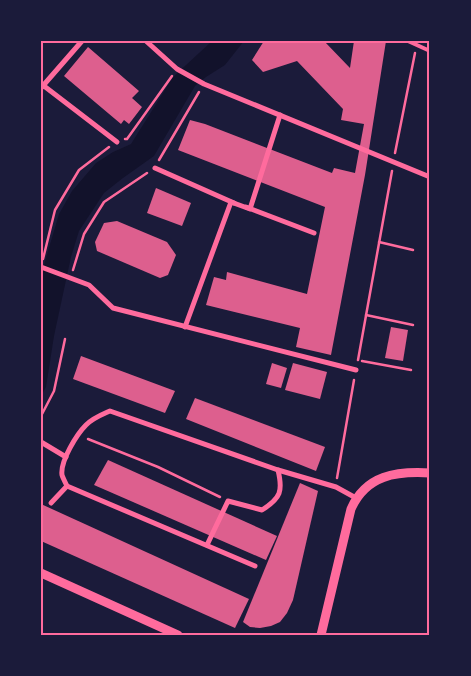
<svg xmlns="http://www.w3.org/2000/svg" width="471" height="676" font-family="Roboto,sans-serif">
<style>
.water{fill:#12122b}
.building{fill:#dd5f8e}
.lines{fill:none;stroke-linecap:round;stroke-linejoin:round}
.path{stroke:#ff6b9d;stroke-width:2.5}
.service{stroke:#ff6b9d;stroke-width:4}
.minor{stroke:#ff6b9d;stroke-width:5}
.tertiary{stroke:#ff6b9d;stroke-width:9}
.neatline{fill:none;stroke:#ff6b9d;stroke-width:2}
</style>
<rect width="100%" height="100%" fill="#1b1b3a"/>
<polygon class="water" points="212,41 244,41 225,65 206,77 195,86 154,156 123,178 104,193 79,231 71,257 54,336 46,387 41,396 41,275 59,214 72,191 96,163 113,152 131,144 173,77"/>
<g class="building">
<polygon points="264,41 324,41 350,68 354,41 386,41 365,175 331,355 296,347 300,328 206,305 214,277 226,280 227,272 307,294 325,207 178,150 190,120 205,124 332,173 334,168 355,173 364,124 341,120 343,109 297,61 263,72 252,60"/>
<polygon points="88,47 139,91 132,98 142,107 129,124 124,120 121,124 64,76"/>
<polygon points="156,188 191,203 182,226 147,213"/>
<polygon points="117,221 167,242 176,255 168,275 160,278 97,251 95,242 104,223"/>
<polygon points="391,327 408,330 403,361 385,358"/>
<polygon points="81,356 175,391 165,413 73,379"/>
<polygon points="272,363 287,368 281,388 266,384"/>
<polygon points="293,363 327,372 320,399 285,390"/>
<polygon points="195,398 325,447 316,471 186,419"/>
<polygon points="108,460 277,536 266,560 94,485"/>
<polygon points="300,483 318,491 293,600 287,613 280,622 271,626 260,628 250,627 243,622"/>
<polygon points="41,504 249,599 235,628 41,541"/>
</g>
<g class="lines">
<g class="path">
<polyline points="125,139 127,139 172,76"/>
<polyline points="395,153 415,53"/>
<polyline points="159,160 199,92"/>
<polyline points="379,242 413,250"/>
<polyline points="43,259 55,210 79,170 109,147"/>
<polyline points="73,270 84,234 104,202 147,173"/>
<polyline points="366,315 413,325"/>
<polyline points="358,360 392,171"/>
<polyline points="362,361 411,370"/>
<polyline points="41,416 54,391 65,339"/>
<polyline points="88,439 158,467 220,497"/>
<polyline points="337,478 354,380"/>
</g>
<polyline class="service" points="408,41 430,51"/>
<g class="minor">
<polyline points="146,41 177,69 204,84 430,177"/>
<polyline points="44,86 117,142"/>
<polyline points="41,88 82,41"/>
<polyline points="155,168 234,203"/>
<polyline points="246,207 314,233"/>
<polyline points="41,267 89,285 113,308 356,370"/>
<polyline points="185,327 231,202 250,209 280,115"/>
<polyline points="41,442 66,457"/>
<polyline points="51,503 67,486"/>
<path d="M207,545l21,-44 34,9c19,-12 21,-19 16,-40"/>
<path d="M255,566l-188,-80c-2,-4 -4,-8 -5,-11 -2,-14 15,-41 24,-50 7,-7 15,-10 24,-14l168,59 58,17 20,11"/>
</g>
<g class="tertiary">
<polyline points="41,573 178,635"/>
<path d="M321,635l30,-126c15,-34 45,-38 79,-36"/>
</g>
</g>
<rect width="471" height="676" fill="none" stroke="#1b1b3a" stroke-width="85"/>
<rect x="42" y="42" width="386" height="592" class="neatline"/>
</svg>
